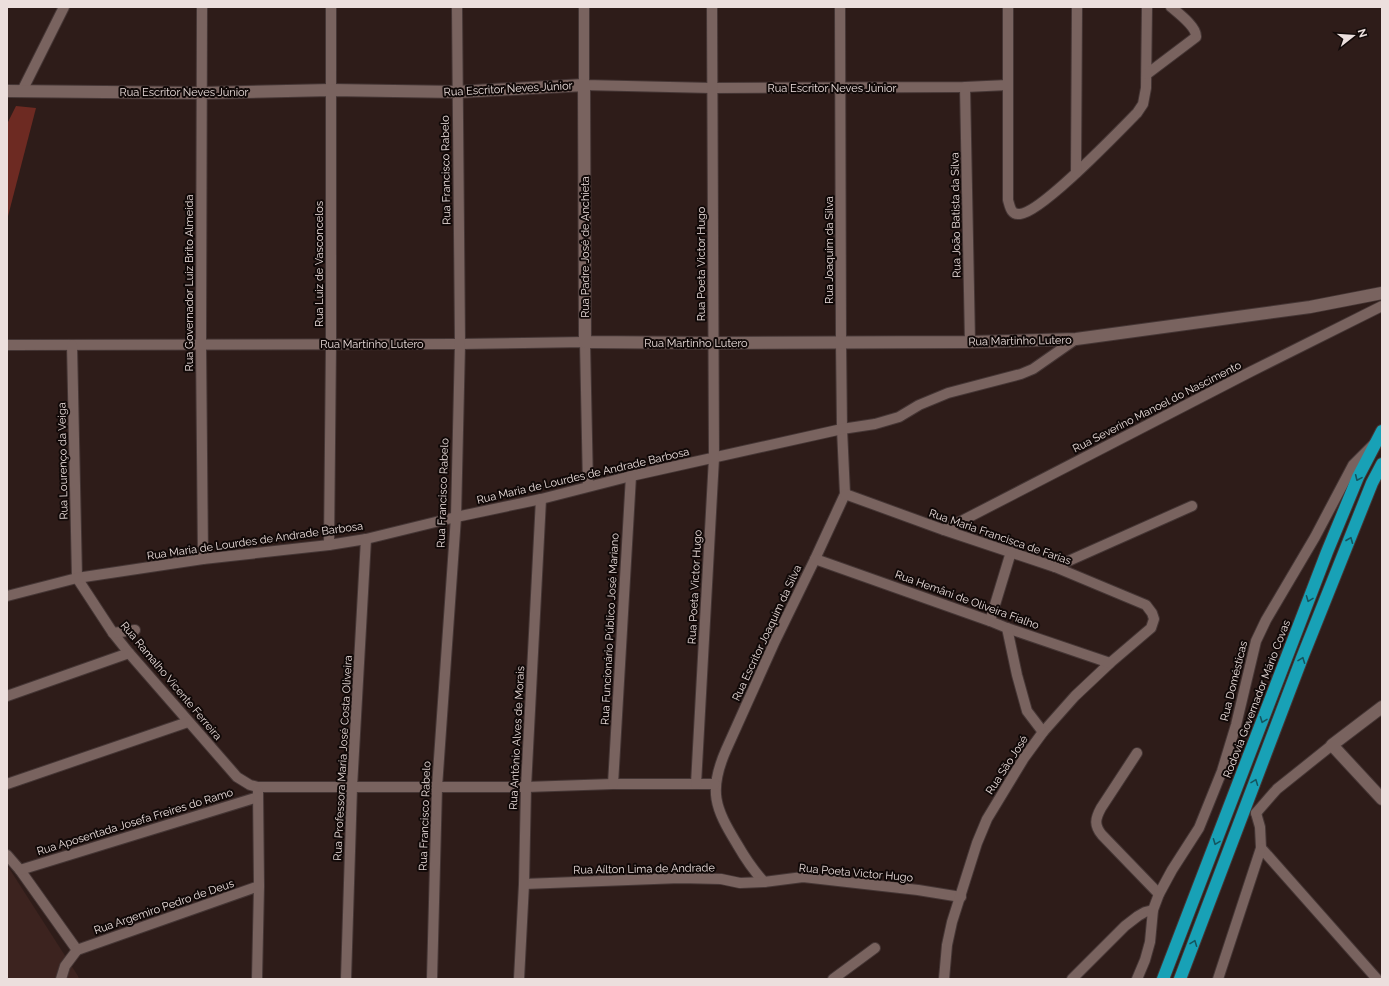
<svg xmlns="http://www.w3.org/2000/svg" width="1389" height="986" font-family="Raleway,sans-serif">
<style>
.built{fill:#3c231f}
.green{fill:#6d2a22}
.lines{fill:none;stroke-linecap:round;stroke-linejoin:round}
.street-casing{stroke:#453635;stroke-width:12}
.secondary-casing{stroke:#453635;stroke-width:14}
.highway-casing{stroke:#453635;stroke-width:14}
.street{stroke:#79635f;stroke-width:10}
.secondary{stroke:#79635f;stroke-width:12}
.highway{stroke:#18a1b6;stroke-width:12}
.oneway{stroke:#14555f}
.labels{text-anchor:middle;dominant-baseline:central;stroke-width:4;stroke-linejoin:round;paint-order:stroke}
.street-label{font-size:11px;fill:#ecdfdd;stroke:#110908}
</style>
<rect width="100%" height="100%" fill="#2e1c19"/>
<polygon class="built" points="7,865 78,976 79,979 7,979"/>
<polygon class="green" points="16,106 36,108 7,220 7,124"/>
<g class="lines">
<g class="street-casing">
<g id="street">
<polyline points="202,7 201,345 203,559"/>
<polyline points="584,7 584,85 712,88 965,87 1008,85"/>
<path d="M840,7l1,335 1,87 3,65 -30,65 -40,82 -49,109c-18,41 -11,58 11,94 8,14 16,26 27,38l39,-5 115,13 43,7"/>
<path d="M1008,7v193c2,7 3,15 12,14 22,-2 98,-82 117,-101l6,-9 3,-16 1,-81"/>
<path d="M1147,74l49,-37c1,-10 -18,-24 -25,-30"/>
<polyline points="965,87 970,342"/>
<polyline points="22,91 64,7"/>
<polyline points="1076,173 1077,7"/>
<polyline points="7,345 460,344 585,342 588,486"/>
<polyline points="72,345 77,578"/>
<polyline points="845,494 944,530 1055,567 1146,605 1152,613 1154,619 1151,628 1110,663 1075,696 1043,732 1024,758 987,819 977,843 952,922 947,945 944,979"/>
<polyline points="944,530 1250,372 1382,306"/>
<polyline points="329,545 331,344 331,7"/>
<polyline points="815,559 990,621 1007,628 1110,663"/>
<polyline points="1055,567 1192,506"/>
<polyline points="77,578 113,633 129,653 237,777 250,785 258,787 526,787 613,784 715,784"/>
<polyline points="7,596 77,578 203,559 329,545 366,539 456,517 541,499 631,476 842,429 875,424 899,417 919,405 948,393 1021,374 1033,369 1076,339"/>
<polyline points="990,621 1011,552"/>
<polyline points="1007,628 1017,675 1027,711 1043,732"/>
<polyline points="113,633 135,630"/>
<polyline points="7,696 129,653"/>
<path d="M1137,753l-36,55c-6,11 -7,17 1,27l57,59"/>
<polyline points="7,784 188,722"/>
<polyline points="613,784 631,476"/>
<polyline points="696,784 714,458 712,7"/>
<polyline points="1256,813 1260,827 1261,848 1377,979"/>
<polyline points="1256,813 1277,789 1332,745"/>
<polyline points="7,855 20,870 77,950"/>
<polyline points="20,870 258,797"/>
<polyline points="524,884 680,878 721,879 740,883 764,882"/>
<polyline points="77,950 259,886"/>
<polyline points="61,979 65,966 77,950"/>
<polyline points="257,979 259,886 258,791"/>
<polyline points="346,979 352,787 366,539"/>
<polyline points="432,979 437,787 456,517 460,344 457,7"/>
<polyline points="519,979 524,884 526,787 541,499"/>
<polyline points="833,979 875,948"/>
<polyline points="1072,979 1125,926 1138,916 1145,912 1153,910"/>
<polyline points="1137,979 1145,960 1150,942 1153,910 1159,894 1172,870 1199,828 1222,771 1236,725 1256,641 1266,620 1315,537 1353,465 1374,444"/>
<polyline points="1218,979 1261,848"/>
</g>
</g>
<g class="secondary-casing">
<g id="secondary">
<polyline points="7,91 202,93 331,90 457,92 584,85 585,342 713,343 970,342 1076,339 1310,307 1382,293"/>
<polyline points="1382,707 1332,745 1382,799"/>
</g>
</g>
<g class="highway-casing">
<g id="highway">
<polyline points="1163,979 1327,552 1358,477 1382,431"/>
<polyline points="1180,979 1302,658 1372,483 1382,464"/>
</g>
</g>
<use href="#street" class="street"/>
<use href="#secondary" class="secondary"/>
<use href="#highway" class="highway"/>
</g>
<defs><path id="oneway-chevron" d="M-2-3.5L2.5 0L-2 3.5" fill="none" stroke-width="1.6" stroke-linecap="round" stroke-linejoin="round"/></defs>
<g class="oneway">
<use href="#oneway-chevron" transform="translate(1358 478) rotate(114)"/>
<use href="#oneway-chevron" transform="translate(1350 540) rotate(-68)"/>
<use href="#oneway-chevron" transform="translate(1309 599) rotate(111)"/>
<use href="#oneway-chevron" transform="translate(1302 660) rotate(-69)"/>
<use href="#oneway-chevron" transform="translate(1263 720) rotate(111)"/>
<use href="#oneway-chevron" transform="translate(1255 782) rotate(-69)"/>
<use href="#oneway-chevron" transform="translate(1216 842) rotate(111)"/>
<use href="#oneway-chevron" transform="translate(1194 943) rotate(-69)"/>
</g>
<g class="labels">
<g class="street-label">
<text x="832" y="88">Rua Escritor Neves Júnior</text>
<text transform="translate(508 89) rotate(-3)">Rua Escritor Neves Júnior</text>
<text x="184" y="92">Rua Escritor Neves Júnior</text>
<text transform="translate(446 170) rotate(-91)">Rua Francisco Rabelo</text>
<text transform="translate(956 215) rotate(-91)">Rua João Batista da Silva</text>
<text transform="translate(585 247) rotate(-90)">Rua Padre José de Anchieta</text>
<text transform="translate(829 250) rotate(-90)">Rua Joaquim da Silva</text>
<text transform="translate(319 264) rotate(-90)">Rua Luiz de Vasconcelos</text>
<text transform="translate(701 264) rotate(-90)">Rua Poeta Victor Hugo</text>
<text transform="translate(189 283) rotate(-90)">Rua Governador Luiz Brito Almeida</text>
<text transform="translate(1020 341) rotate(-1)">Rua Martinho Lutero</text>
<text x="696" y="343">Rua Martinho Lutero</text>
<text x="372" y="344">Rua Martinho Lutero</text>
<text transform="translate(1157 407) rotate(-27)">Rua Severino Manoel do Nascimento</text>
<text transform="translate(63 461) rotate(-91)">Rua Lourenço da Veiga</text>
<text transform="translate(583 476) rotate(-13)">Rua Maria de Lourdes de Andrade Barbosa</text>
<text transform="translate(443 493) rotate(-88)">Rua Francisco Rabelo</text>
<text transform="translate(1000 537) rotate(19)">Rua Maria Francisca de Farias</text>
<text transform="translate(255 541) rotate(-8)">Rua Maria de Lourdes de Andrade Barbosa</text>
<text transform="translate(695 587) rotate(-87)">Rua Poeta Victor Hugo</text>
<text transform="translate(967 600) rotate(20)">Rua Hemâni de Oliveira Fialho</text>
<text transform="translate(610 629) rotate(-87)">Rua Funcionário Público José Mariano</text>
<text transform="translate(767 633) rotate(-65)">Rua Escritor Joaquim da Silva</text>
<text transform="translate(171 681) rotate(50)">Rua Ramalho Vicente Ferreira</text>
<text transform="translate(1234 681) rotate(-76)">Rua Domésticas</text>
<text transform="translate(1257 699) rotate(-69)">Rodovia Governador Mário Covas</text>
<text transform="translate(517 738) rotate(-87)">Rua Antônio Alves de Morais</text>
<text transform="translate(343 758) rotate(-87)">Rua Professora Maria José Costa Oliveira</text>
<text transform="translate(1007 765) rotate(-57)">Rua São José</text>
<text transform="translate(425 816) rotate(-88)">Rua Francisco Rabelo</text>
<text transform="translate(135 822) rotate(-17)">Rua Aposentada Josefa Freires do Ramo</text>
<text transform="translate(644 869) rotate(-1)">Rua Aílton Lima de Andrade</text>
<text transform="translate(856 873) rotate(5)">Rua Poeta Victor Hugo</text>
<text transform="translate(164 907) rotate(-19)">Rua Argemiro Pedro de Deus</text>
</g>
</g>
<rect width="1389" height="986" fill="none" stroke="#ecdfdd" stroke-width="16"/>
<g transform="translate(1353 36) rotate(73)" stroke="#110908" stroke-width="3" paint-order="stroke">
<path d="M0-3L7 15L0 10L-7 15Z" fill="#ecdfdd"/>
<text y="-6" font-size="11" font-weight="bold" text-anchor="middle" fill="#ecdfdd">N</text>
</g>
</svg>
